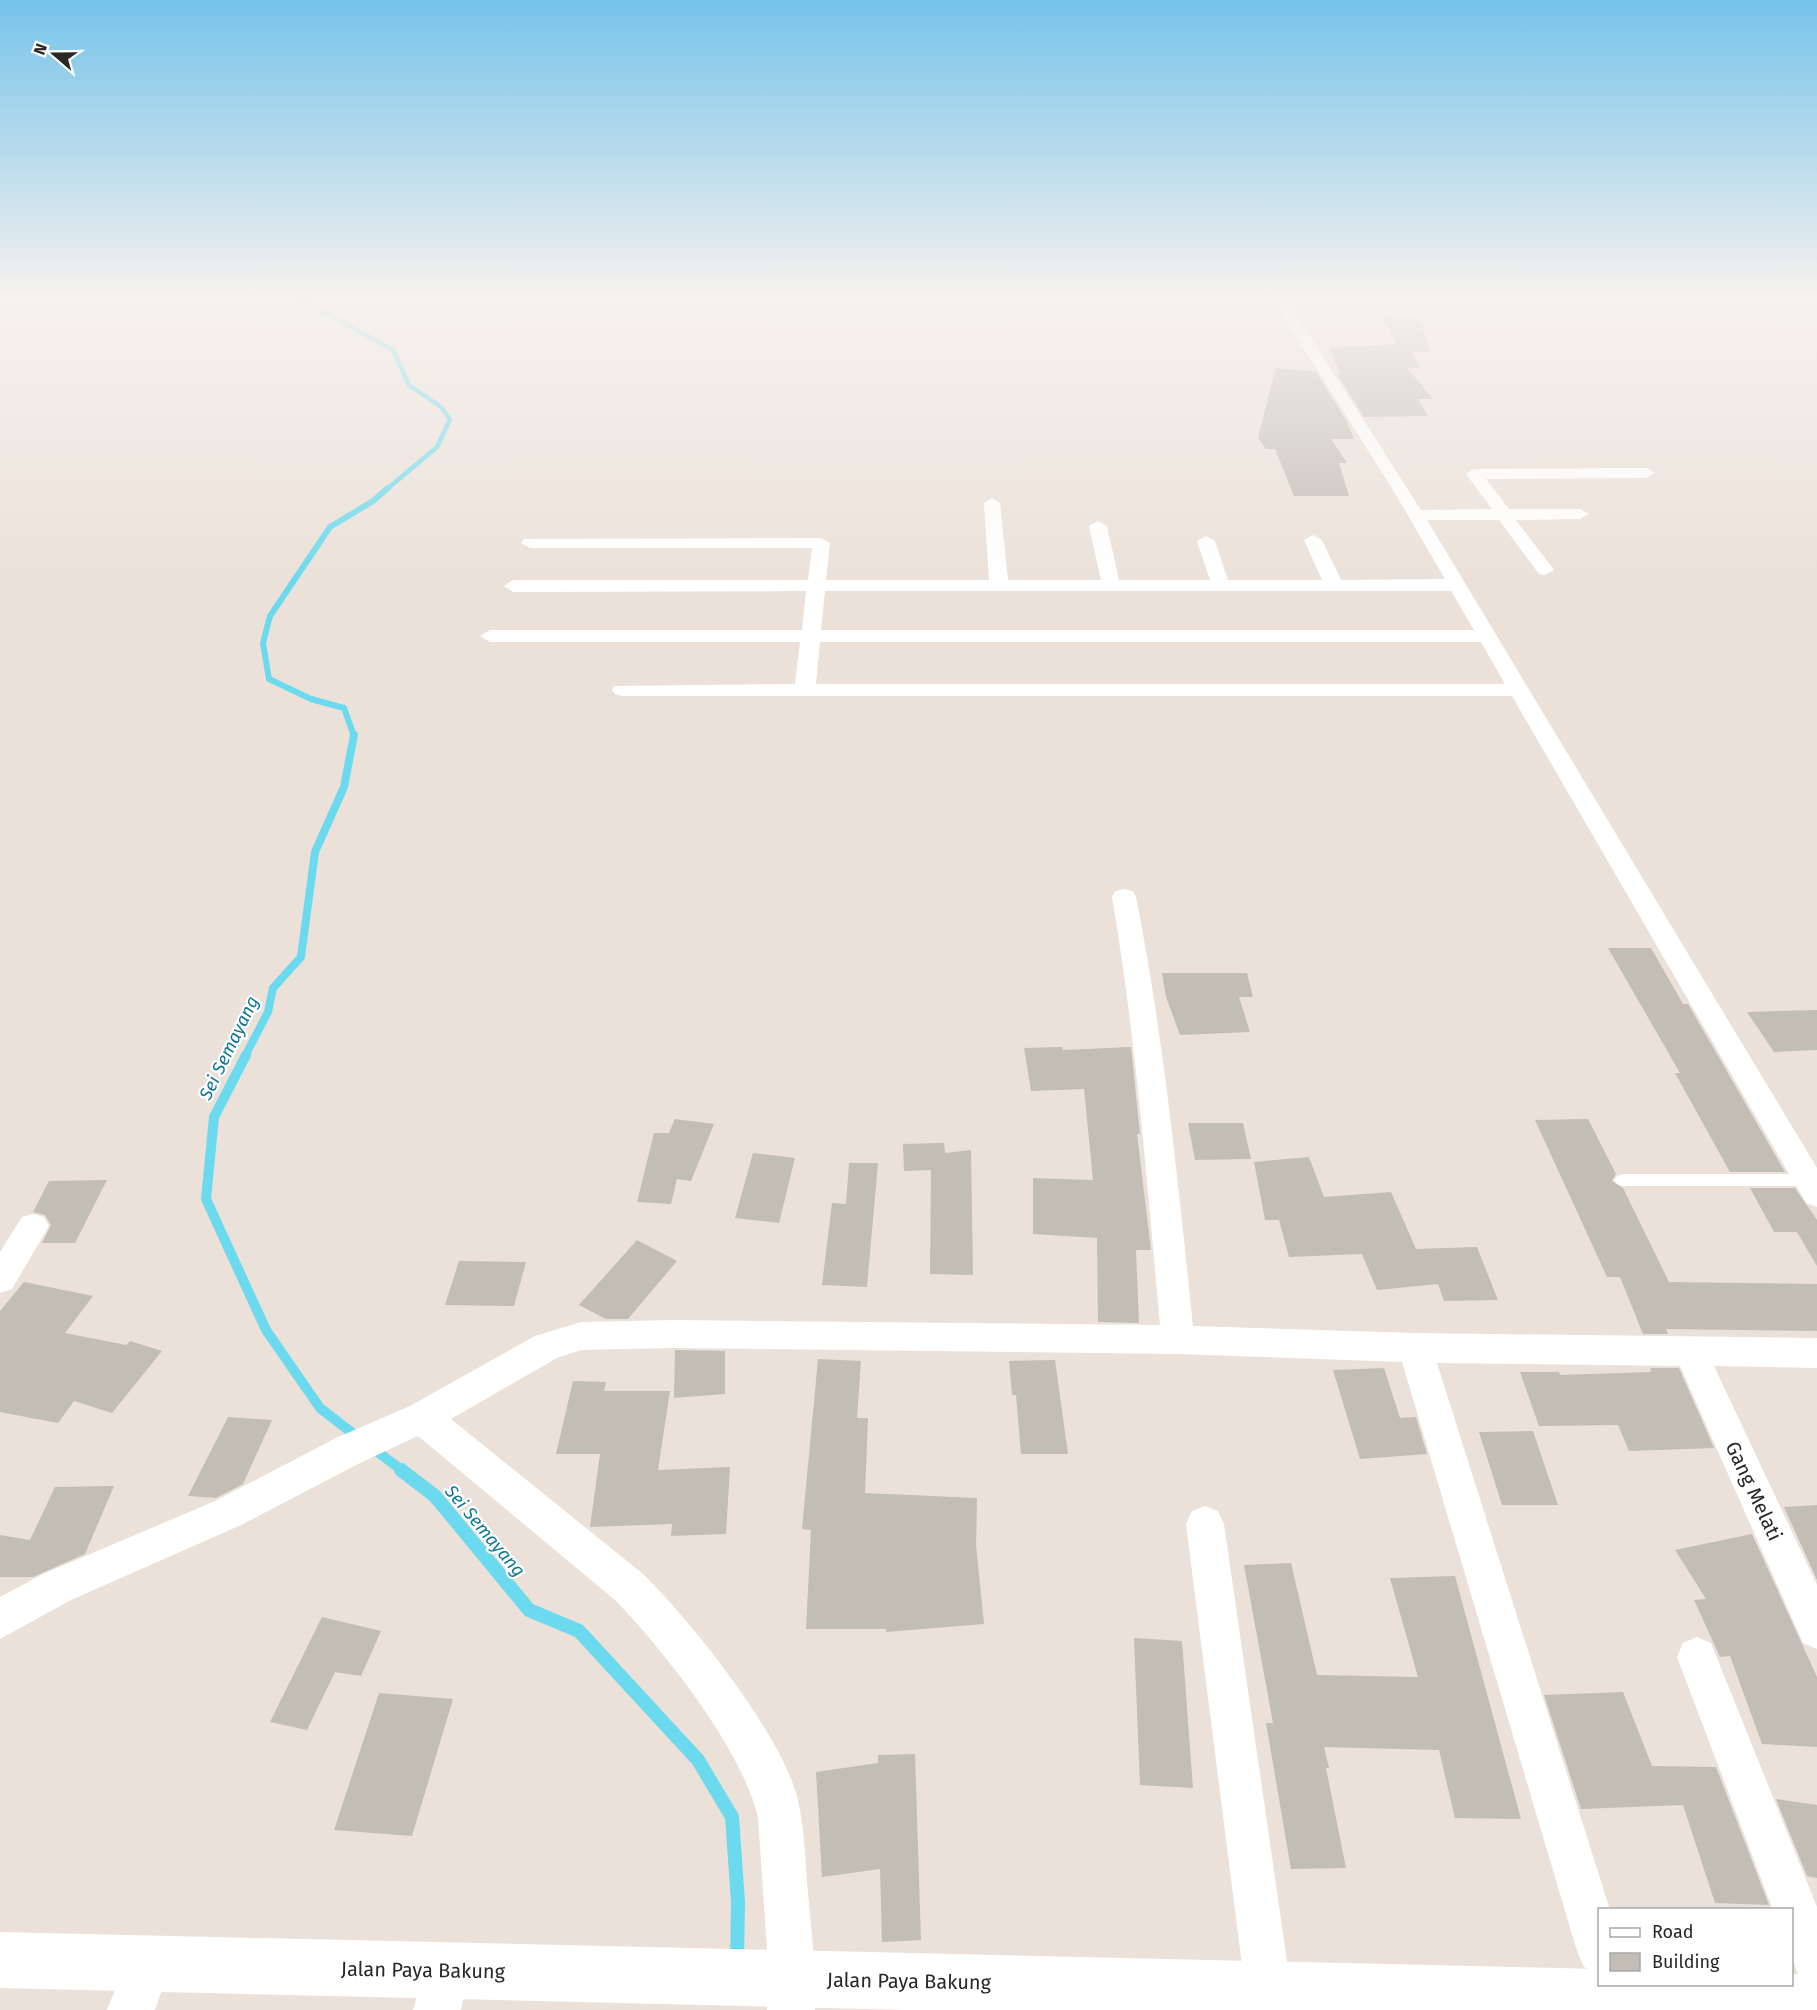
<svg xmlns="http://www.w3.org/2000/svg" width="1817" height="2010" font-family="'Fira Sans',sans-serif">
<style>
.lines{fill:none;stroke-linecap:round;stroke-linejoin:round}
.stream-far4{stroke:#6bdaee;stroke-width:4.5}
.stream-far3{stroke:#6bdaee;stroke-width:6}
.stream-far2{stroke:#6bdaee;stroke-width:8}
.stream-far1{stroke:#6bdaee;stroke-width:10}
.stream{stroke:#6bdaee;stroke-width:14}
.building{fill:#c2bdb5}
.service{fill:#fff;fill-rule:evenodd}
.minor{fill:#fff;fill-rule:evenodd}
.secondary{fill:#fff;fill-rule:evenodd}
.labels{text-anchor:middle;dominant-baseline:central;stroke-width:4.5;stroke-linejoin:round;paint-order:stroke}
.water-label{font-size:18px;font-style:italic;fill:#0d7798;stroke:#fff}
.near-street-label{font-size:20px;fill:#282828;stroke:#fff}
</style>
<rect width="100%" height="100%" fill="#ebe1d9"/>
<g class="lines">
<polyline class="stream-far4" points="300,299 393,350 409,385 441,407 450,419 437,447 386,490"/>
<polyline class="stream-far3" points="354,736 344,708 311,699 269,679 263,643 270,616 330,527 373,501 388,488"/>
<polyline class="stream-far2" points="245,1056 268,1012 273,988 301,957 315,852 344,787 354,735"/>
<g class="stream-far1">
<polyline points="246,1055 214,1117 206,1199 266,1330 320,1408 360,1439"/>
<polyline points="371,1447 403,1471"/>
</g>
<polyline class="stream" points="401,1470 435,1496 529,1610 579,1631 698,1760 732,1817 738,1902 737,1960"/>
</g>
<g class="building">
<polygon points="1381,317 1419,319 1430,352 1412,351 1420,368 1407,368 1433,399 1418,399 1428,416 1364,417 1337,374 1341,375 1330,348 1397,344"/>
<polygon points="1276,368 1316,372 1346,420 1354,439 1331,439 1347,463 1339,463 1349,496 1294,496 1275,449 1266,449 1258,438"/>
<polygon points="1608,948 1651,948 1683,1004 1688,1004 1785,1172 1730,1172 1675,1073 1680,1073"/>
<polygon points="1162,973 1247,973 1253,997 1239,997 1250,1032 1180,1035 1166,997"/>
<polygon points="1817,1010 1817,1050 1774,1052 1747,1012"/>
<polygon points="1062,1047 1063,1050 1131,1047 1140,1134 1137,1134 1151,1250 1136,1250 1139,1323 1098,1322 1097,1238 1033,1234 1033,1178 1093,1180 1084,1089 1031,1091 1024,1048"/>
<polygon points="675,1119 714,1124 691,1181 677,1179 671,1204 637,1202 654,1133 669,1133"/>
<polygon points="1588,1119 1616,1174 1612,1181 1623,1188 1669,1282 1817,1284 1817,1331 1666,1329 1668,1334 1643,1334 1620,1277 1607,1277 1535,1120"/>
<polygon points="1188,1123 1243,1123 1251,1159 1195,1160"/>
<polygon points="944,1143 945,1153 971,1150 973,1275 930,1274 931,1170 904,1171 903,1144"/>
<polygon points="753,1153 795,1158 779,1223 735,1218"/>
<polygon points="1309,1157 1324,1197 1391,1192 1416,1249 1477,1247 1498,1300 1444,1301 1438,1284 1377,1290 1362,1254 1289,1257 1279,1220 1265,1220 1254,1162"/>
<polygon points="849,1163 878,1163 867,1287 822,1285 832,1203 846,1204"/>
<polygon points="107,1180 75,1243 42,1243 51,1225 45,1215 33,1212 49,1181"/>
<polygon points="1750,1188 1795,1188 1817,1220 1817,1266 1797,1232 1774,1232"/>
<polygon points="637,1240 677,1261 628,1319 606,1319 579,1305"/>
<polygon points="459,1261 526,1262 514,1306 445,1305"/>
<polygon points="24,1282 93,1296 65,1333 126,1345 130,1341 162,1351 112,1413 74,1401 58,1423 0,1412 0,1311"/>
<polygon points="675,1350 725,1351 725,1394 674,1398"/>
<polygon points="818,1359 861,1361 857,1418 868,1418 865,1493 977,1498 976,1545 984,1624 886,1632 886,1629 806,1629 811,1530 802,1529"/>
<polygon points="1055,1360 1068,1454 1021,1454 1016,1395 1012,1395 1009,1361"/>
<polygon points="1384,1368 1400,1418 1416,1417 1427,1454 1360,1459 1333,1370"/>
<polygon points="1650,1368 1679,1368 1714,1448 1629,1451 1618,1425 1539,1426 1520,1372 1559,1372 1560,1375 1651,1372"/>
<polygon points="573,1381 606,1382 604,1391 670,1391 658,1470 730,1467 726,1534 671,1536 672,1524 590,1527 600,1454 556,1454"/>
<polygon points="228,1417 272,1420 243,1484 216,1498 188,1496"/>
<polygon points="1533,1431 1558,1505 1502,1505 1479,1432"/>
<polygon points="114,1486 85,1554 33,1577 0,1577 0,1535 30,1540 55,1487"/>
<polygon points="1817,1505 1817,1580 1784,1507"/>
<polygon points="1752,1534 1817,1677 1817,1747 1762,1744 1730,1656 1720,1657 1694,1600 1706,1599 1675,1550"/>
<polygon points="1291,1563 1317,1675 1418,1677 1390,1578 1455,1576 1521,1819 1455,1818 1439,1750 1324,1747 1329,1768 1326,1768 1346,1868 1291,1869 1266,1723 1273,1723 1244,1565"/>
<polygon points="322,1617 381,1631 361,1676 335,1672 307,1730 270,1722"/>
<polygon points="1134,1638 1182,1641 1193,1788 1140,1785"/>
<polygon points="1623,1692 1652,1766 1716,1767 1769,1905 1715,1903 1683,1805 1581,1809 1544,1695"/>
<polygon points="379,1693 453,1699 412,1836 334,1830"/>
<polygon points="915,1754 921,1940 882,1942 880,1869 822,1877 816,1772 878,1763 878,1755"/>
<polygon points="1776,1799 1817,1805 1817,1878 1807,1876"/>
</g>
<g class="lines">
<polygon class="service" points="1622,1174 1809,1174 1814,1176 1817,1180 1814,1184 1809,1186 1622,1186 1617,1184 1614,1180 1617,1176"/>
<g class="minor">
<path d="M1273,299h13l135,211 71,-1 -26,-35 8,-5 173,-1 8,5 -8,5 -161,1 23,30h71l9,5 -9,5 -64,1 38,50 -9,5 -6,-1 -40,-54h-72l390,648v39l-11,-4 -294,-507h-890l-7,-2 -3,-4 3,-4 180,-2 5,-42h-310l-10,-6 10,-6h312l4,-39 -293,1 -9,-6 9,-6h295l4,-32h-282l-9,-5 3,-4 297,-1 9,5 -4,37h163l-5,-77 8,-5 8,5 8,77h93l-12,-54 9,-5 9,5 12,54h91l-13,-39 9,-5 9,5 13,39h94l-18,-40 9,-5 9,5 19,40 104,-1 -49,-84zM825,591h626l23,39h-653zM820,642h661l24,42h-689z"/>
<path d="M1124,889l9,2 3,6c28,141 42,286 57,429l222,7 402,5v30l-103,-2 103,219v64l-14,-6 -123,-277 -243,-3 173,547h-10v64l-16,-7 -7,-16 -175,-589 -224,-8 -504,-6 -93,2 -24,8 -106,61 192,155c48,47 134,155 153,219 8,29 9,60 11,90 4,42 9,84 8,127h-48l2,-32 -11,-160c-14,-66 -95,-169 -143,-218l-197,-164 -56,26 -121,63 -170,75 -71,39v-42l43,-23 172,-73 121,-63 74,-32 125,-70 46,-14 93,-2 486,5c-13,-142 -24,-287 -48,-428l3,-6z"/>
<polygon points="33,1214 44,1217 49,1226 12,1289 0,1293 0,1252 22,1217"/>
<path d="M1205,1506l13,5 6,13 67,465 -6,17c-13,4 -21,4 -34,0l-6,-17 -59,-465 6,-13z"/>
<polygon points="1697,1637 1711,1643 1817,1907 1817,1988 1801,1981 1792,1959 1792,1910 1773,1910 1677,1657 1683,1643"/>
<polygon points="148,1941 164,1948 171,1964 155,2010 107,2010 132,1948"/>
<polygon points="446,1948 462,1955 469,1971 461,2010 413,2010 430,1955"/>
</g>
<polygon class="secondary" points="0,1932 1600,1969 1600,1984 1792,1984 1792,1974 1817,1974 1817,2010 908,2010 0,1988"/>
</g>
<linearGradient id="sky" x2="0" y2="1"><stop stop-color="#76c3ea"/><stop offset="0.51" stop-color="#f6f2ee"/><stop offset="1" stop-color="#f6f2ee" stop-opacity="0"/></linearGradient>
<rect width="1817" height="581" fill="url(#sky)"/>
<g class="labels">
<g class="water-label">
<text transform="translate(229 1048) rotate(-64)">Sei Semayang</text>
<text transform="translate(485 1531) rotate(50)">Sei Semayang</text>
</g>
<g class="near-street-label">
<text transform="translate(1754 1491) rotate(65)">Gang Melati</text>
<text transform="translate(423 1970) rotate(1)">Jalan Paya Bakung</text>
<text transform="translate(909 1981) rotate(1)">Jalan Paya Bakung</text>
</g>
</g>
<rect x="1598" y="1908" width="195" height="78" fill="#ffffff" stroke="#a9a9a9" stroke-width="1.5"/>
<rect x="1610" y="1928" width="30" height="9" fill="#ffffff" stroke="#a9a9a9" stroke-width="1.5"/>
<text x="1652" y="1938" font-size="18" fill="#282828">Road</text>
<rect x="1610" y="1953" width="30" height="18" fill="#c2bdb5" stroke="#a9a9a9" stroke-width="1.5"/>
<text x="1652" y="1968" font-size="18" fill="#282828">Building</text>
<g transform="translate(54 54) rotate(290)" stroke="#ffffff" stroke-width="4.5" paint-order="stroke">
<path d="M0-4.5L10 22L0 15L-10 22Z" fill="#282828"/>
<text y="-9" font-size="16" font-weight="bold" text-anchor="middle" fill="#282828">N</text>
</g>
</svg>
